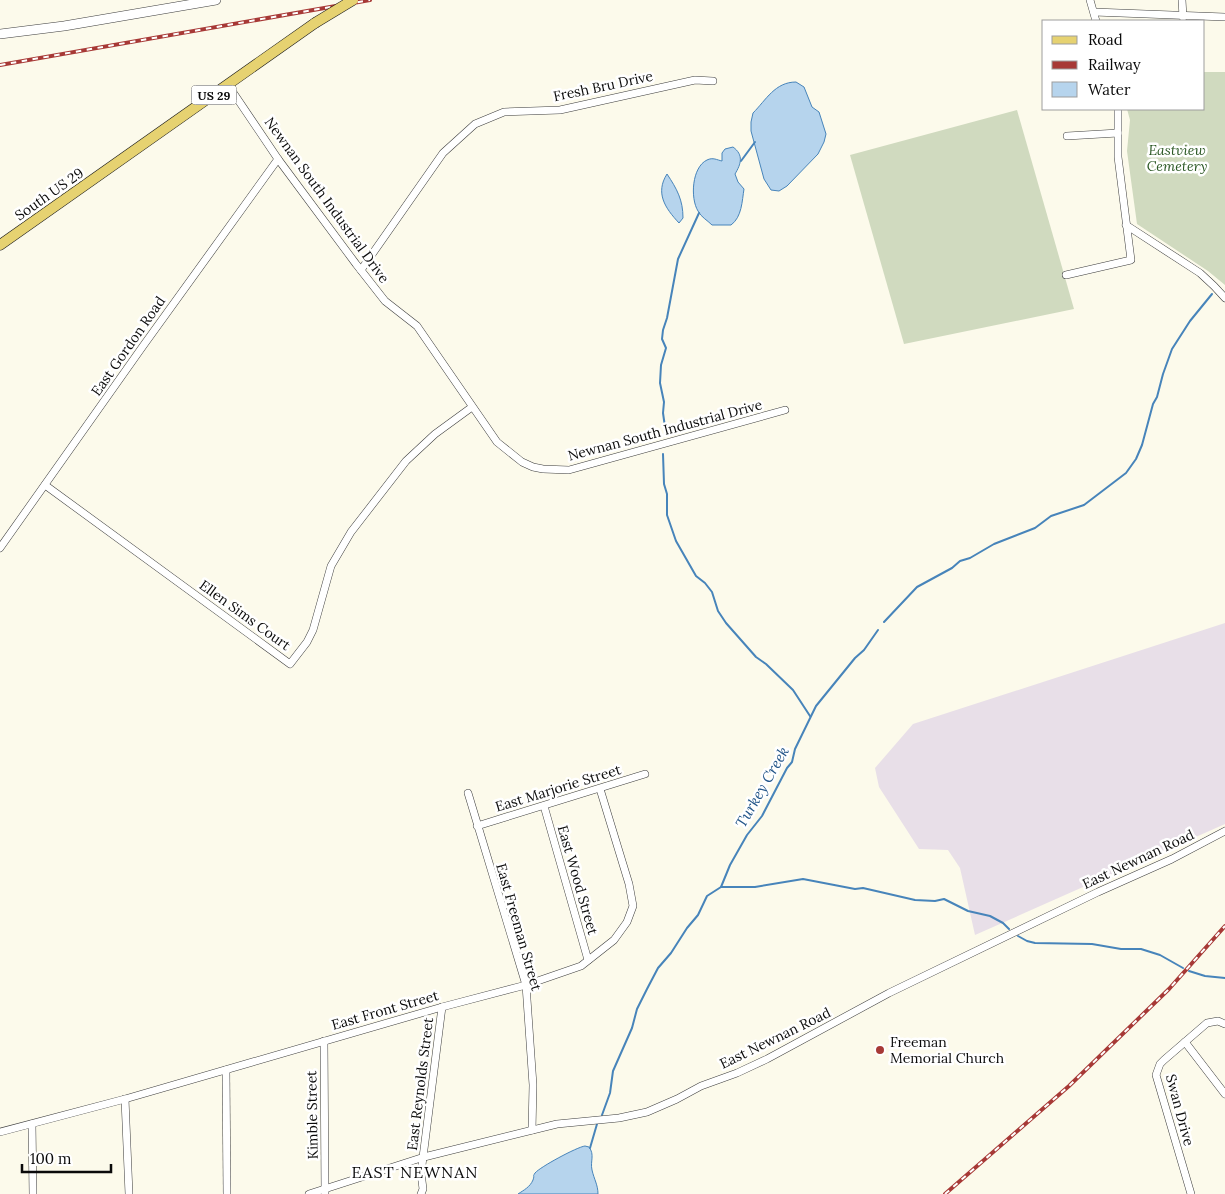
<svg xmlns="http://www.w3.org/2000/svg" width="1225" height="1194" font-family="Lora,serif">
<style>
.industrial{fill:#e8dfe8}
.cemetery{fill:#d0dabf}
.water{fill:#b6d4ed;stroke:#4784ba}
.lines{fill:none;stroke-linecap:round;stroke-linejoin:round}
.stream{stroke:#4784ba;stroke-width:2}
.minor-casing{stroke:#3d3d3d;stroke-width:8}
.tertiary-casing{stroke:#3d3d3d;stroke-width:10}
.primary-casing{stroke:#1b1b1b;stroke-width:11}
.minor{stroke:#fff;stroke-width:7}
.tertiary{stroke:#fff;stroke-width:9}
.primary{stroke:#e6d271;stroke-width:10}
.rail-casing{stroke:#a73936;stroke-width:4}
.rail{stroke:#fff;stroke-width:2;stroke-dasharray:5.5;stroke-linecap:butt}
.primary-bridge-casing{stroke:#1b1b1b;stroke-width:11;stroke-linecap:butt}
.primary-bridge{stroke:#e6d271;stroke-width:10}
.poi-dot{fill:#a73936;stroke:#fff;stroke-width:2}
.labels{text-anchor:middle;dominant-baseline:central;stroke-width:5;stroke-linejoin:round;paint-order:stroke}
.shield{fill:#fff;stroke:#545454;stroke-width:1}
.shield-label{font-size:12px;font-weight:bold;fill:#0a0a0a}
.street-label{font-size:14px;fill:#0a0a0a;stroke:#fff}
.park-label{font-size:14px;font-style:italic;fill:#2b5824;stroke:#fff}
.poi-label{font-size:14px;fill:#0a0a0a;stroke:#fff;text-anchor:start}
.water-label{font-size:15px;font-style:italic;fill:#25578a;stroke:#fff}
.quarter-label{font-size:16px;letter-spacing:1px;fill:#0a0a0a;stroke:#fff}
</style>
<rect width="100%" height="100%" fill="#fcfaeb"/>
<polygon class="industrial" points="1225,623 1225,824 975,935 960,868 948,850 919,849 879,787 875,768 913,724"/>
<g class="cemetery">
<polygon points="1204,72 1225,72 1225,285 1208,271 1137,224 1127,151 1130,120 1127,109 1204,109"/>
<polygon points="1017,110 1074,309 904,344 850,155"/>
</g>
<g class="water">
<path d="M796,82l8,5 8,20 7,5 7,22 -2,8 -6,12 -31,32 -8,5 -8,-1 -7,-11 -13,-48v-9l2,-9c13,-13 22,-31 43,-31z"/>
<path d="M733,147c11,8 8,17 2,27l3,8 6,7c-2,12 -2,28 -13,36h-19c-5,-5 -11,-8 -14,-14 -8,-13 -6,-44 9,-51 6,-3 10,0 15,1v-8l3,-4z"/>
<path d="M667,174c10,15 16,26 16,44l-4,5c-14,-15 -24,-30 -12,-49z"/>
<path d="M585,1146l4,1c6,8 1,14 3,23 2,9 6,15 6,24h-80c6,-4 12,-7 15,-14 2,-6 -1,-2 2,-7 5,-6 42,-26 50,-27z"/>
</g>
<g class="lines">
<g class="stream">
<polyline points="741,161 755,142"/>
<polyline points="666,434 663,413 664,402 660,383 661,365 666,348 662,339 663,330 667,318 678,259 699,213"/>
<polyline points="663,454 664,484 667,494 667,515 676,541 696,576 705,583 712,592 718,611 726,623 756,657 766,664 793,690 810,716"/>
<polyline points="884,622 917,587 952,568 960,561 970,558 994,544 1035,528 1051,516 1084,505 1126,473 1136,459 1142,445 1153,404 1157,397 1163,374 1172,349 1190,321 1212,294"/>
<polyline points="721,887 755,887 803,879 855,889 863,888 915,900 935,901 944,899 968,911 990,916 1003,923 1009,929"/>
<polyline points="1018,936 1027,941 1035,943 1092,944 1121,949 1141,949 1160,955 1183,968"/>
<polyline points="1189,971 1205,976 1225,978"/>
<polyline points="602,1115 610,1093 613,1071 632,1028 637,1009 647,989 658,968 671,953 687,928 698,915 707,896 721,887 730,865 747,835 762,816 787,768 792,762 795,749 816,706 855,658 864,650 878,630"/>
<polyline points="590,1148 597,1124"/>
</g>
<g class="minor-casing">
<g id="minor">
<polyline points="1090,0 1096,21"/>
<polyline points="1182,0 1183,17"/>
<polyline points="1094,12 1225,17"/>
<polyline points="228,85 278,159 356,264 385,301 417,326 497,442 522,462 533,467 543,469 569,470 785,410"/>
<polyline points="1067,136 1118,133"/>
<polyline points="1126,225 1200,273 1214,286 1225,298"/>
<polyline points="361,270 443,153 475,124 504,112 560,110 695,80 713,81"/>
<polyline points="1066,275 1131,260 1118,157 1118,109"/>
<polyline points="45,485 290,664 307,642 313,630 331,566 351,532 406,461 435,434 472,407"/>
<polyline points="0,548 143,346 278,159"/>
<polyline points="468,793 526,985 533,1085 532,1130"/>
<polyline points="544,806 588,960"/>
<polyline points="477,826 645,774"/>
<polyline points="324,1041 325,1193"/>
<polyline points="1185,1042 1225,1094"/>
<polyline points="226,1070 227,1194"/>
<polyline points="125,1099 129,1194"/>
<polyline points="32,1124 33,1194"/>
<polyline points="0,1132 125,1099 442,1007 526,985 581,966 614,940 627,922 633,906 629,884 600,789"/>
<polyline points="309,1194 424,1157 557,1124 619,1118 647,1112 677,1099 701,1086 737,1073 767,1059 889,993 1098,892 1172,859 1225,831"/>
<polyline points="421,1194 423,1189 421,1173 442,1007"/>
<polyline points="1191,1194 1156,1075 1160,1064 1164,1060 1207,1023 1218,1021 1225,1024"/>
</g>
</g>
<g class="tertiary-casing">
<polyline id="tertiary" points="0,34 64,26 216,0"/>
</g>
<g class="primary-casing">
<polyline id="primary" points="0,245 315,23"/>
</g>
<use href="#minor" class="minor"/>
<use href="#tertiary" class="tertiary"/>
<use href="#primary" class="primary"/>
<g class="rail-casing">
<g id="rail">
<polyline points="0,65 370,0"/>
<polyline points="945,1194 1069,1086 1169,989 1225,926"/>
</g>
</g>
<use href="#rail" class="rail"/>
<g class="primary-bridge-casing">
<polyline id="primary-bridge" points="315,23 353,0"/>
</g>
<use href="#primary-bridge" class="primary-bridge"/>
</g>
<circle class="poi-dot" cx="880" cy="1050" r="5"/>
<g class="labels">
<rect class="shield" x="191.5" y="85.5" width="45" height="19" rx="4"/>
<g class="shield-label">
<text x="214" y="95">US 29</text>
</g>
<g class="street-label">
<text transform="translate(603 86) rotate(-12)">Fresh Bru Drive</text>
<text transform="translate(49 194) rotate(-35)">South US 29</text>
<text transform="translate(327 200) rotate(54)">Newnan South Industrial Drive</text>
<text transform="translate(128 346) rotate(-55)">East Gordon Road</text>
<text transform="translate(665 430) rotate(-15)">Newnan South Industrial Drive</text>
<text transform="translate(245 615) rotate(36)">Ellen Sims Court</text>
<text transform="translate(558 788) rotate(-17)">East Marjorie Street</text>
<text transform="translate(1138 859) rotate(-25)">East Newnan Road</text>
<text transform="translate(578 880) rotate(74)">East Wood Street</text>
<text transform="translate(519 927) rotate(74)">East Freeman Street</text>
<text transform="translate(385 1010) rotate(-16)">East Front Street</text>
<text transform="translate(775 1038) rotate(-26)">East Newnan Road</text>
<text transform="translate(420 1084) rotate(-83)">East Reynolds Street</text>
<text transform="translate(1180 1110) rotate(75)">Swan Drive</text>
<text transform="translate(312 1115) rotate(-91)">Kimble Street</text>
</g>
<g class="park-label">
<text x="1177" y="150">Eastview<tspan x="1177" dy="16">Cemetery</tspan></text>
</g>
<g class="poi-label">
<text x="890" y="1042">Freeman<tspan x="890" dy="16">Memorial Church</tspan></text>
</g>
<g class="water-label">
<text transform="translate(762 787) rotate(-60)">Turkey Creek</text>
</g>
<g class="quarter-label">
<text x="415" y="1172">EAST NEWNAN</text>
</g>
</g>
<rect x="1042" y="20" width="162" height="90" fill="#ffffff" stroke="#9d9d9d"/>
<rect x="1052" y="36" width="25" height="8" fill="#e6d271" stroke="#9d9d9d"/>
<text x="1088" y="45" font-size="15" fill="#0a0a0a">Road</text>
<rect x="1052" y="61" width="25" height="8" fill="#a73936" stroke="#9d9d9d"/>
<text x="1088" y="70" font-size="15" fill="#0a0a0a">Railway</text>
<rect x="1052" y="82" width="25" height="15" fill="#b6d4ed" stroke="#9d9d9d"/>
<text x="1088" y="95" font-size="15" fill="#0a0a0a">Water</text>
<path d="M22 1164v8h89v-8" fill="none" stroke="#0a0a0a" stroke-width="2.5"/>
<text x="30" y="1164" font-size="15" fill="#0a0a0a" stroke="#ffffff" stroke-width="4" paint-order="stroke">100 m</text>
</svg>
